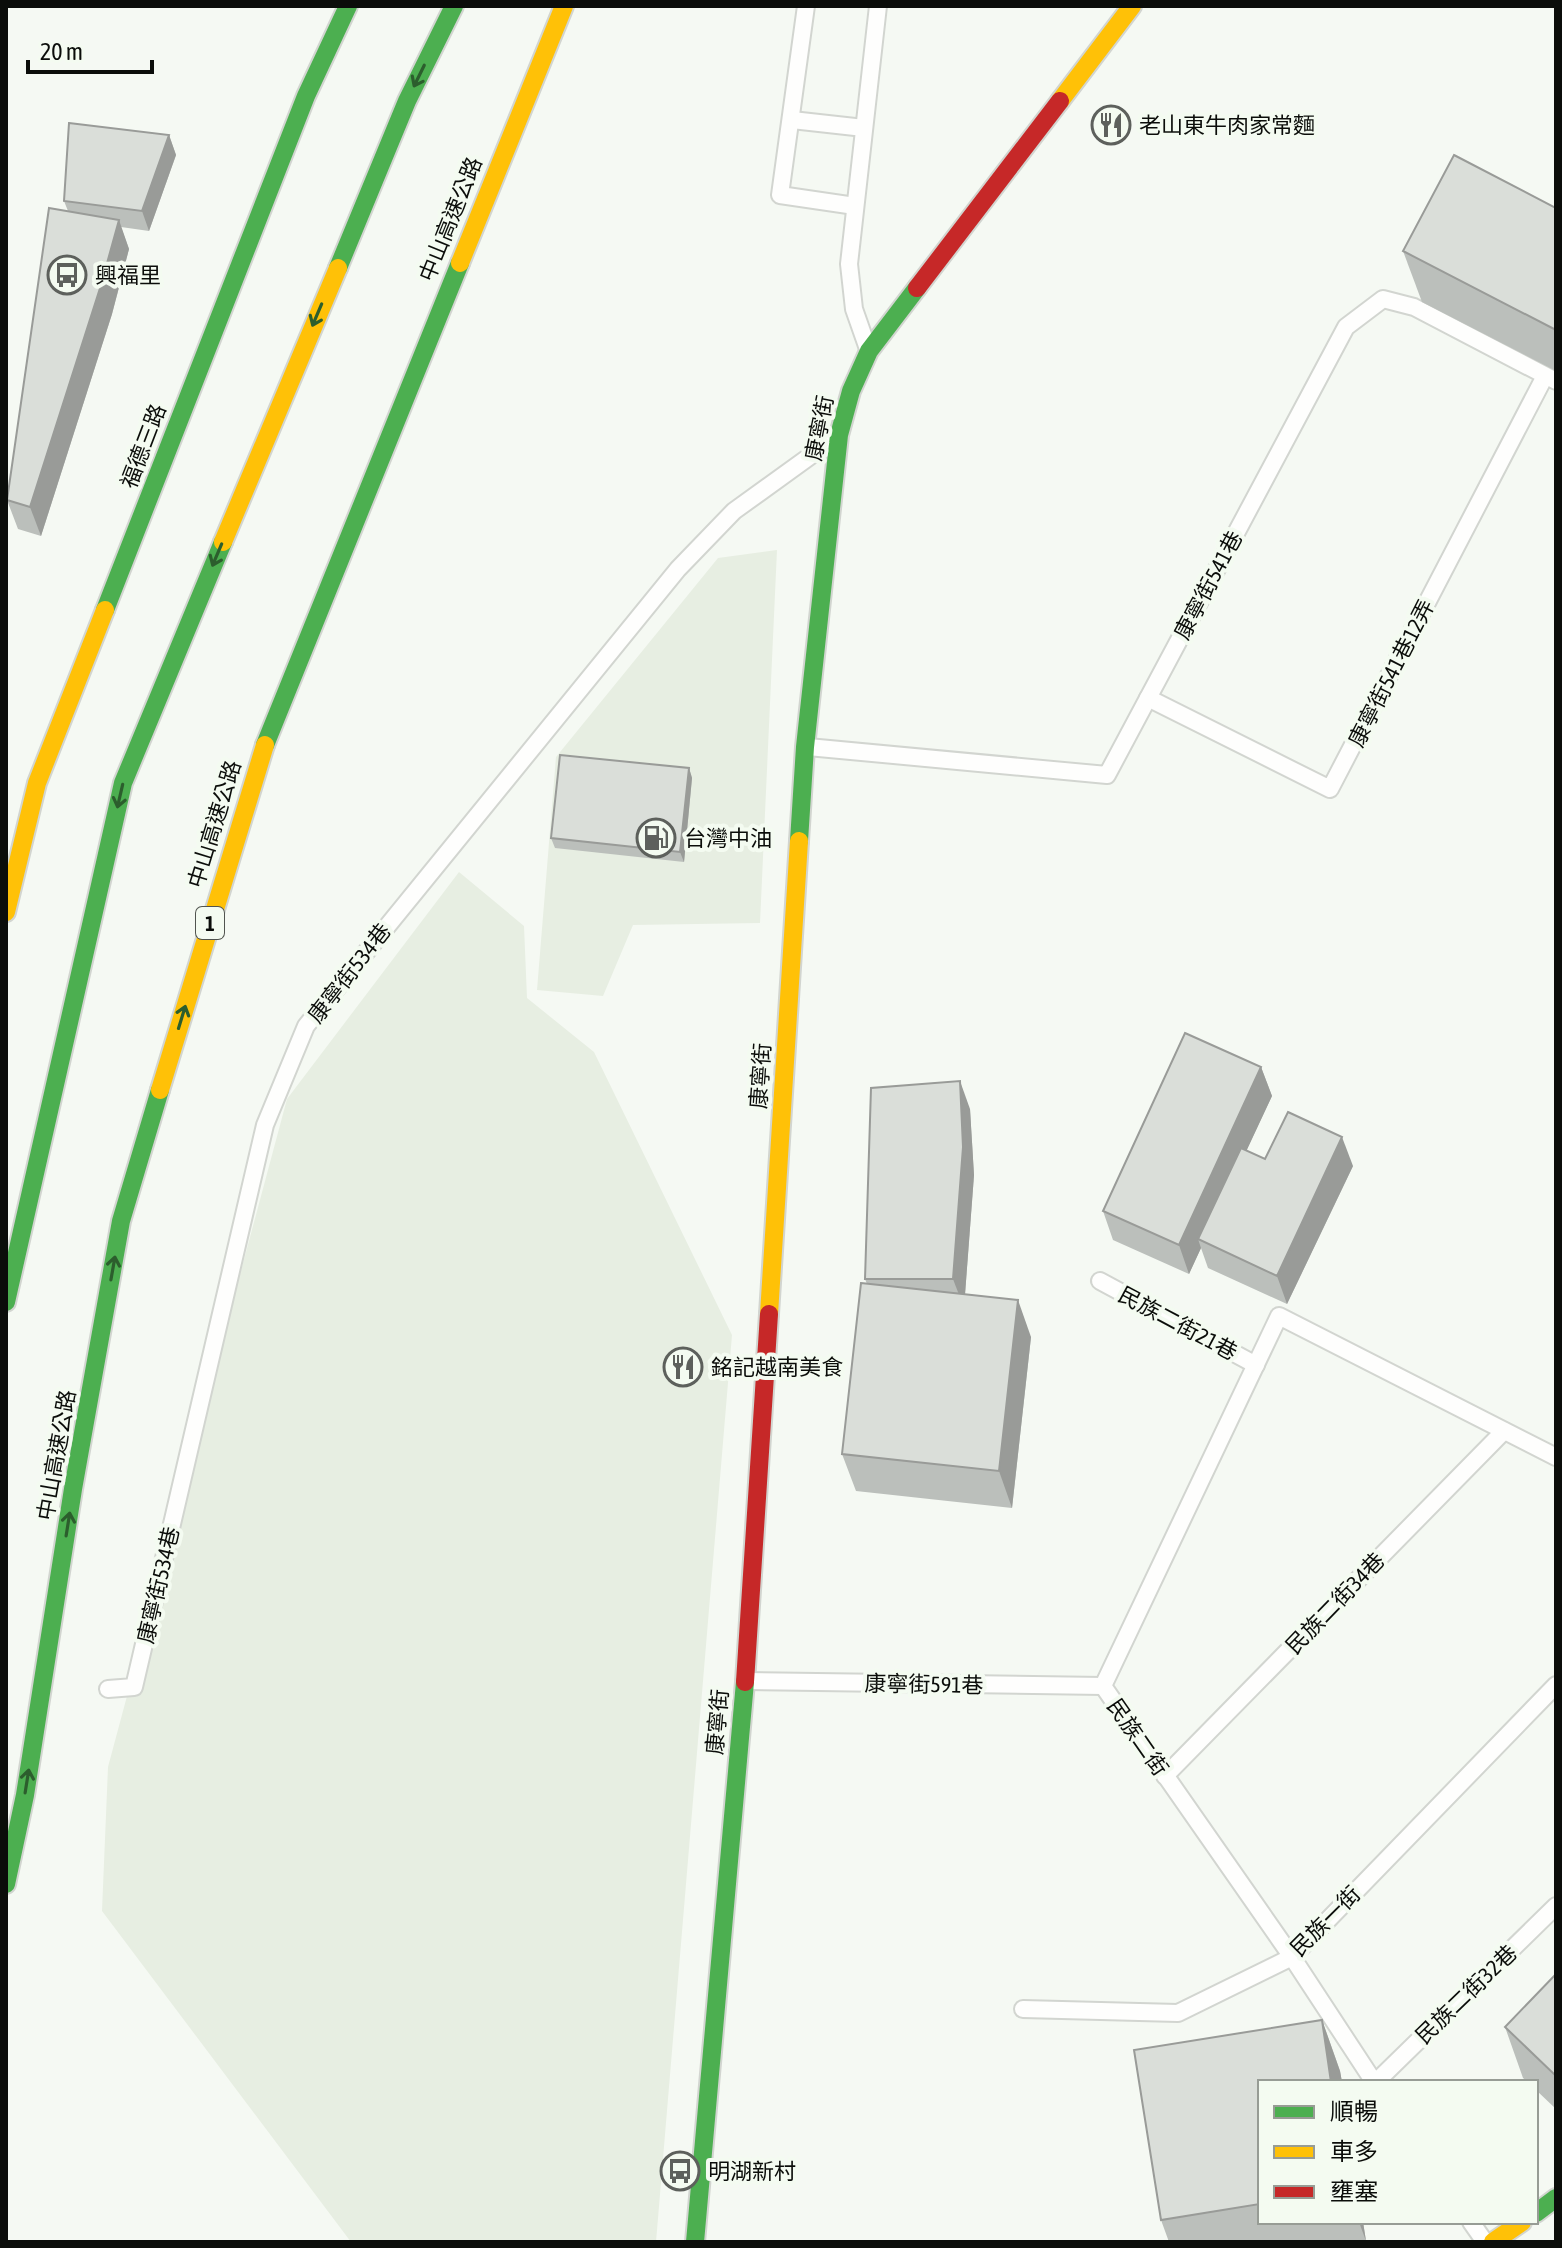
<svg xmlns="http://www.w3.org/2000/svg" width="1562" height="2248" font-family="'Asap Condensed','Noto Sans TC',sans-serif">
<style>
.built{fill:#e7eee2}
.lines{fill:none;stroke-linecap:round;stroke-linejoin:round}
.lane-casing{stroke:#d2d5d0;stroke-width:20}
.fast-casing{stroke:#d2d5d0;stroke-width:22}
.slow-casing{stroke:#d2d5d0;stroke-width:22}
.jam-casing{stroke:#d2d5d0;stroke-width:22}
.lane{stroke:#fefefd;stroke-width:16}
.fast{stroke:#4caf50;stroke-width:18}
.slow{stroke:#ffc107;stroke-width:18}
.jam{stroke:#c62828;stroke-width:18}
.wall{fill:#bbbfbb}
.shaded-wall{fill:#999b98}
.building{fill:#daded9;stroke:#999b98;stroke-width:2}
.oneway{stroke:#2c5e2d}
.labels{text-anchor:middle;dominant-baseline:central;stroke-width:8;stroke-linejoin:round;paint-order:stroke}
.shield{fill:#f4fbf1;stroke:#51544f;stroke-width:2}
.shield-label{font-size:20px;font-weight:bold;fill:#0b0d0a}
.poi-label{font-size:22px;fill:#0b0d0a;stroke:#f4fbf1;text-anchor:start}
.street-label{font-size:22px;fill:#0b0d0a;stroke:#f4fbf1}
</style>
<rect width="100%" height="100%" fill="#f5f9f3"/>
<g class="built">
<polygon points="777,550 760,923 633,925 603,996 537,990 556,757 718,558"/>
<polygon points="459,872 524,926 527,998 594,1052 732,1335 656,2242 351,2242 102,1911 108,1767 287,1099"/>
</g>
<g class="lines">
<g class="lane-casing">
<g id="lane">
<polyline points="806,6 780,195 855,206"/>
<polyline points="792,120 864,128"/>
<polyline points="867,346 854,309 849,264 878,6"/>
<polyline points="1148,698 1330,789 1545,376"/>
<polyline points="808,747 1107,775 1346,327 1383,299 1414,307 1556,381"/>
<polyline points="1100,1281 1256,1365"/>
<polyline points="746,1681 1103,1686"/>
<polyline points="108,1689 134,1687 265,1125 306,1026 678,569 734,511 831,441"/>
<polyline points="1165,1776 1504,1431"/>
<polyline points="1023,2009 1178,2013 1292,1957 1556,1685"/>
<polyline points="1374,2082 1292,1957 1103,1686 1279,1316 1556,1457"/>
<polyline points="1376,2082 1556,1906"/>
<polyline points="1471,2222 1485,2242"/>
</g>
</g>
<g class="fast-casing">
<g id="fast">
<polyline points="338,268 407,101 454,6"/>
<polyline points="105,610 306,96 348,6"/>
<polyline points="265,745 460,263"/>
<polyline points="799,841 805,747 839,435 851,391 869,351 917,288"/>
<polyline points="6,1302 123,783 223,542"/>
<polyline points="6,1884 25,1795 73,1489 121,1221 160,1090"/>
<polyline points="1536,2213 1556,2198"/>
<polyline points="695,2242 745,1682"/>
</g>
</g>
<g class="slow-casing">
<g id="slow">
<polyline points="1060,101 1132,6"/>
<polyline points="460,263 564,6"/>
<polyline points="223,542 338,268"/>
<polyline points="6,912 37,783 105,610"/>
<polyline points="160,1090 265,745"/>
<polyline points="769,1314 799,841"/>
<polyline points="1493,2242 1522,2222"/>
</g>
</g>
<g class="jam-casing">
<g id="jam">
<polyline points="917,288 1060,101"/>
<polyline points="745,1682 769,1314"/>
</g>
</g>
<use href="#lane" class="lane"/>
<use href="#fast" class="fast"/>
<use href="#slow" class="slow"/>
<use href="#jam" class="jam"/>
</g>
<g class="wall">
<polygon points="169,135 176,155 149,231 121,227 129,249 112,314 41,536 18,529 7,500 68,211 64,201"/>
<polygon points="1556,208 1556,371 1422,302 1403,251"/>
<polygon points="689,768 692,778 684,862 555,848 551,838"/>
<polygon points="1261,1067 1272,1096 1246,1151 1265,1159 1353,1166 1287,1304 1208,1268 1201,1248 1189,1274 1113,1240 1103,1211"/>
<polygon points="970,1109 974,1175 965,1294 1031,1337 1012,1508 856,1491 842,1454 867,1284 865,1279"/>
<polygon points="1556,1974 1556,2109 1536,2090 1536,2082 1528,2082 1523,2078 1505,2027"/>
<polygon points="1322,2020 1340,2071 1342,2082 1260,2082 1260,2222 1363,2222 1366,2241 1360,2242 1169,2242 1161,2220 1134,2050"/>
</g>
<g class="shaded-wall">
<polygon points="169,135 176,155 149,231 142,211"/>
<polygon points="119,220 129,249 112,314 41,536 30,507"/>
<polygon points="689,768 692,778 684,862 680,852"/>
<polygon points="1261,1067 1272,1096 1204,1242 1198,1239 1201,1248 1189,1274 1179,1245"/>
<polygon points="960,1081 970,1109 974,1175 964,1308 953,1279"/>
<polygon points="1342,1137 1353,1166 1287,1304 1277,1276"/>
<polygon points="1018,1300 1031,1337 1012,1508 999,1471"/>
<polygon points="1322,2020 1340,2071 1342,2082 1331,2082"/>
<polygon points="1359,2222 1363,2222 1366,2241"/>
</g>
<g class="building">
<polygon points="69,123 169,135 142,211 64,201"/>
<polygon points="1454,155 1556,208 1556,330 1403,251"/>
<polygon points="49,208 119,220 101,285 30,507 7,500"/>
<polygon points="560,755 689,768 680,852 551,838"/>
<polygon points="1185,1033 1261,1067 1179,1245 1103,1211"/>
<polygon points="960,1081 963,1147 953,1279 865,1279 871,1088"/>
<polygon points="1288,1112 1342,1137 1277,1276 1198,1239 1241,1148 1265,1159"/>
<polygon points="861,1283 1018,1300 999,1471 842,1454"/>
<polygon points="1556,1974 1556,2076 1505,2027"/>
<polygon points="1322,2020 1331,2082 1260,2082 1260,2204 1161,2220 1134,2050"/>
</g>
<defs><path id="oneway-shaft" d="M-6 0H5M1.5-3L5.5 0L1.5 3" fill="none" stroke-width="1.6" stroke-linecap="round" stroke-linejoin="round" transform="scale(2)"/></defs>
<g class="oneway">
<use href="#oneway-shaft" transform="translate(419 76) rotate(116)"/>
<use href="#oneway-shaft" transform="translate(317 315) rotate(113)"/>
<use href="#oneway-shaft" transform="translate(217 555) rotate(113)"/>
<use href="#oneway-shaft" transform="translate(120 796) rotate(103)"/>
<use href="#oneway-shaft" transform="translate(182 1017) rotate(-73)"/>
<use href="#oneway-shaft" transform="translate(113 1268) rotate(-80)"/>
<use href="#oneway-shaft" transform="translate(68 1524) rotate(-81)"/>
<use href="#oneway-shaft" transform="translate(27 1781) rotate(-81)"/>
</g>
<defs>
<g id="restaurant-ring" transform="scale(2)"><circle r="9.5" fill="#f4fbf1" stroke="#5d605c" stroke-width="1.5"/><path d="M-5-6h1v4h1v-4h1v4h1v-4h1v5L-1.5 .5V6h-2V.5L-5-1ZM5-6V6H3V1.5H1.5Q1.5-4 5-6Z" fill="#5d605c"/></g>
<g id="bus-ring" transform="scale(2)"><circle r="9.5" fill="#f4fbf1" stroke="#5d605c" stroke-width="1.5"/><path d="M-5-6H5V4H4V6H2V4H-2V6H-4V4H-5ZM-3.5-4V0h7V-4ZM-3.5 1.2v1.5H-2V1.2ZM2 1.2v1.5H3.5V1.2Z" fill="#5d605c"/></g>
<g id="fuel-ring" transform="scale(2)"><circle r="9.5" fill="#f4fbf1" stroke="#5d605c" stroke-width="1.5"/><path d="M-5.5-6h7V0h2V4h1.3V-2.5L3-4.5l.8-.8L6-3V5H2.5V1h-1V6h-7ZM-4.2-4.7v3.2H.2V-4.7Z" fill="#5d605c"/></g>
</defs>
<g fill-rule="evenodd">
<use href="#restaurant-ring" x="1111" y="125"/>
<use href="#bus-ring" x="67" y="275"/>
<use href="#fuel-ring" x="656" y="838"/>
<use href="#restaurant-ring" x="683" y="1367"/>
<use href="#bus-ring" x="680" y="2171"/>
</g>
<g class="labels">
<rect class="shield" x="196" y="907" width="28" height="32" rx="6"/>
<g class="shield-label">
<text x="210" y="923">1</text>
</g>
<g class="poi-label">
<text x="1139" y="125">老山東牛肉家常麵</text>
<text x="95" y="275">興福里</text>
<text x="684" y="838">台灣中油</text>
<text x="711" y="1367">銘記越南美食</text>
<text x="708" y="2171">明湖新村</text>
</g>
<g class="street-label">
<text transform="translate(450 219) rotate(-68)">中山高速公路</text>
<text transform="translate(819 428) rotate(-79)">康寧街</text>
<text transform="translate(143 446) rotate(-69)">福德三路</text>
<text transform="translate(1208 585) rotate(-62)">康寧街541巷</text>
<text transform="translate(1391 673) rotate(-63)">康寧街541巷12弄</text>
<text transform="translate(214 824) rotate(-73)">中山高速公路</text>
<text transform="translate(349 973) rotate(-52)">康寧街534巷</text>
<text transform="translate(760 1076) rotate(-86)">康寧街</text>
<text transform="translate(1178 1323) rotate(28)">民族二街21巷</text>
<text transform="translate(56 1455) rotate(-80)">中山高速公路</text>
<text transform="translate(158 1585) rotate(-77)">康寧街534巷</text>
<text transform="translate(1335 1603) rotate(-46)">民族二街34巷</text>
<text transform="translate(924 1684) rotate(1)">康寧街591巷</text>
<text transform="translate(717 1722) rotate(-85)">康寧街</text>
<text transform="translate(1138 1737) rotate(55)">民族二街</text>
<text transform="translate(1325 1921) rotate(-45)">民族一街</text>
<text transform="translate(1466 1994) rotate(-44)">民族二街32巷</text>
</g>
</g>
<rect width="1562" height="2248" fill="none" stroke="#0b0d0a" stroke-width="16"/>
<rect x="1258" y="2080" width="280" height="144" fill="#f4fbf1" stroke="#979c95" stroke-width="2"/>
<rect x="1274" y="2106" width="40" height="12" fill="#4caf50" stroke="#979c95" stroke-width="2"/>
<text x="1330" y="2120" font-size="24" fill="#0b0d0a">順暢</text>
<rect x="1274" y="2146" width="40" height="12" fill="#ffc107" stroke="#979c95" stroke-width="2"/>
<text x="1330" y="2160" font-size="24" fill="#0b0d0a">車多</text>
<rect x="1274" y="2186" width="40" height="12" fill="#c62828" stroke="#979c95" stroke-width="2"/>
<text x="1330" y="2200" font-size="24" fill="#0b0d0a">壅塞</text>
<path d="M28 60v12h124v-12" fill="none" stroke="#0b0d0a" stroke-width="4"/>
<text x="40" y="60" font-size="24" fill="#0b0d0a" stroke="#f4fbf1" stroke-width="6" paint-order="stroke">20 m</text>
</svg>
